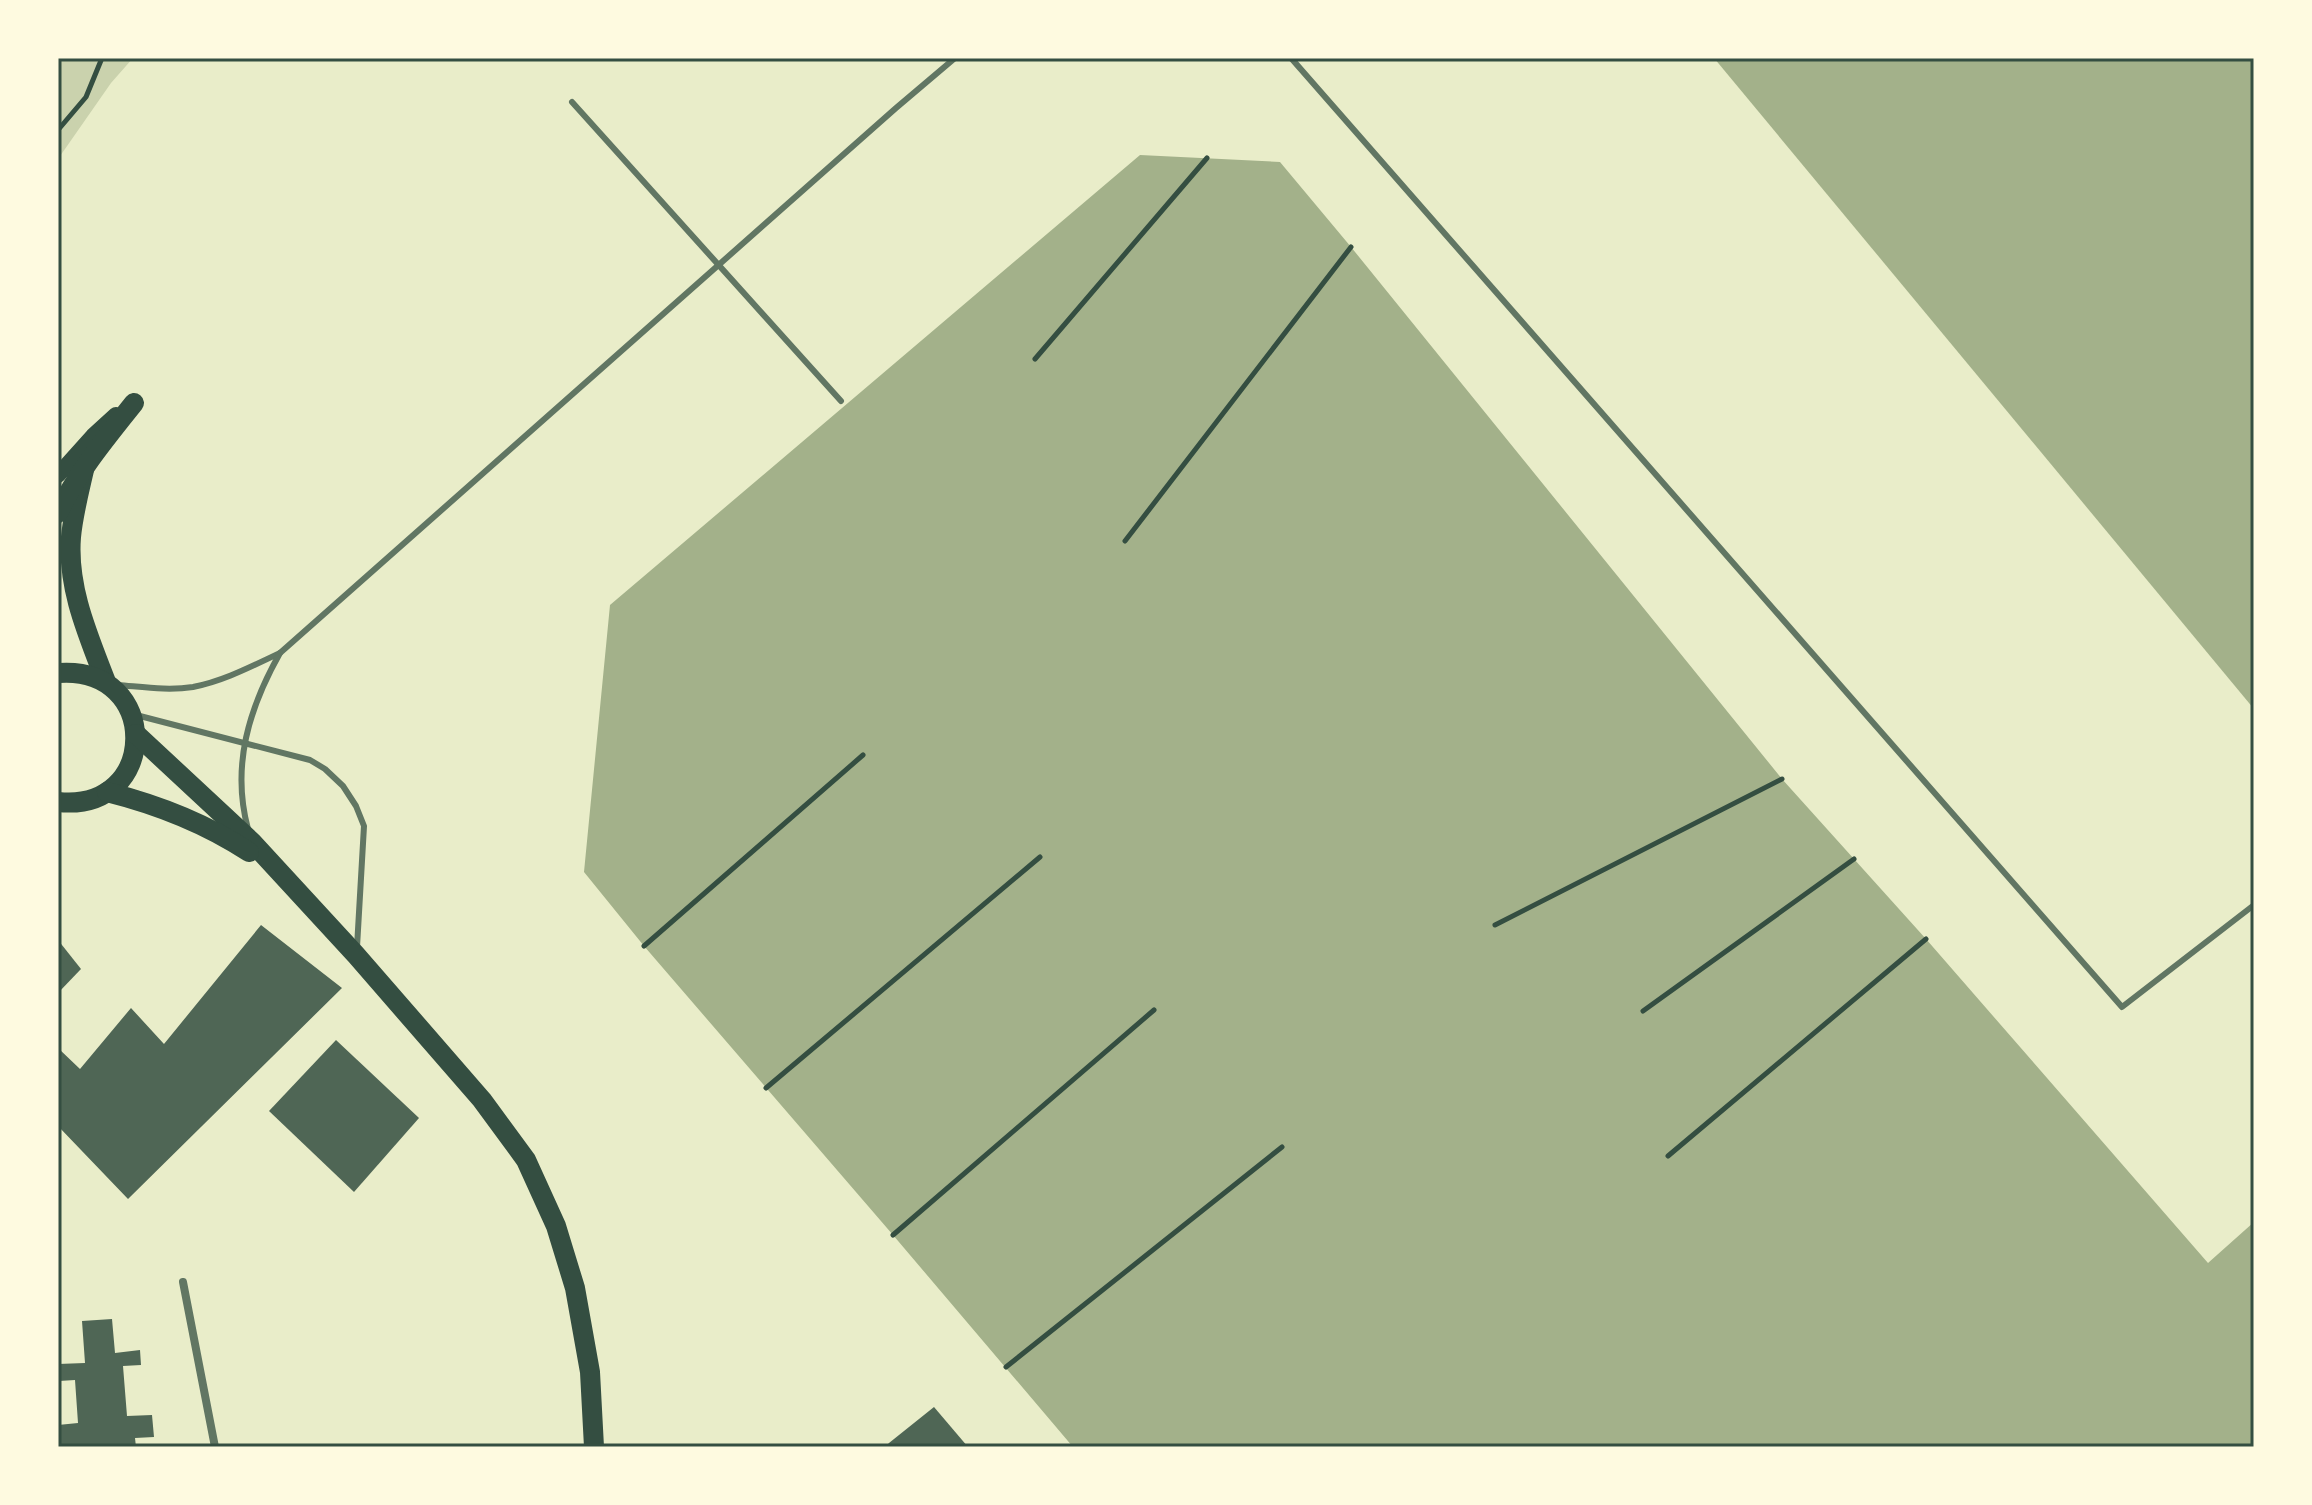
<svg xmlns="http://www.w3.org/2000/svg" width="2312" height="1505" font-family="'DM Sans',sans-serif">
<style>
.green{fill:#cad2ad}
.water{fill:#a3b18a}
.building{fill:#4f6655}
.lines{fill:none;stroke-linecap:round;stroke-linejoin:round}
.path{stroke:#344e41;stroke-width:5}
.service{stroke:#617663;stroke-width:6}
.minor{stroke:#617663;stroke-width:8}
.secondary{stroke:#344e41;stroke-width:16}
.primary{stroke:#344e41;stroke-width:20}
.neatline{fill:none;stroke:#344e41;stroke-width:3}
</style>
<rect width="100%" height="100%" fill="#e9edc9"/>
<polygon class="green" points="58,58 133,58 111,83 58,159"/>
<g class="water">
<polygon points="1714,58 2254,58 2254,709"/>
<polygon points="1140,155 1280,162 1351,247 1782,779 1926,939 2208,1263 2254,1222 2254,1447 1073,1447 893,1235 644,946 584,872 610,605"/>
</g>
<g class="building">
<polygon points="261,925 342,988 128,1199 58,1126 58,1048 80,1069 131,1008 164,1044"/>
<polygon points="58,940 81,969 58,993"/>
<polygon points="336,1040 419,1118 354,1192 269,1111"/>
<polygon points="112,1319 115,1353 140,1350 141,1365 123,1366 127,1416 152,1415 154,1437 135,1438 136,1447 59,1446 58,1425 78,1423 75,1380 59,1381 58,1364 85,1363 82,1321"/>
<polygon points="934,1407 968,1447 885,1447 889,1443"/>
</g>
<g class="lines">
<g class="path">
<polyline points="58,130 86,97 102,58"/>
<polyline points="1035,359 1207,158"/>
<polyline points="1125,541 1351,247"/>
<polyline points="1495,925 1782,779"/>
<polyline points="644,946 863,755"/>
<polyline points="1643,1011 1854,859"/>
<polyline points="766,1088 1040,857"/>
<polyline points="1668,1156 1926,939"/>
<polyline points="893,1235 1154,1010"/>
<polyline points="1006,1367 1282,1147"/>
</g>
<g class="service">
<polyline points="1291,58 2122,1007 2254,905"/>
<polyline points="572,102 841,401"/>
<path d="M118,685c25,2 50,6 75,2 31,-6 59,-21 87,-34l616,-545 59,-50"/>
<polyline points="136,715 310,760 325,769 343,786 356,806 364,826 357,947"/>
<path d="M248,829c-17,-63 1,-121 32,-176"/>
</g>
<polyline class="minor" points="183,1282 215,1447"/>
<polyline class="secondary" points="58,475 93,436 116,415"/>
<g class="primary">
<path d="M84,470c-5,22 -11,45 -13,67 -4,51 17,98 35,145"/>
<path d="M58,513c19,-40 48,-75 76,-110"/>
<path d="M58,673c104,-8 102,140 0,129"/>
<polyline points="136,734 252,842 356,955 482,1100 526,1160 556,1226 575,1288 590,1372 594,1447"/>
<path d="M107,792c52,13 98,31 142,60"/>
</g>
</g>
<rect width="2312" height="1505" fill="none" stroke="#fefae0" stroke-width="120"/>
<rect x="60" y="60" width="2192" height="1385" class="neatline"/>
</svg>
